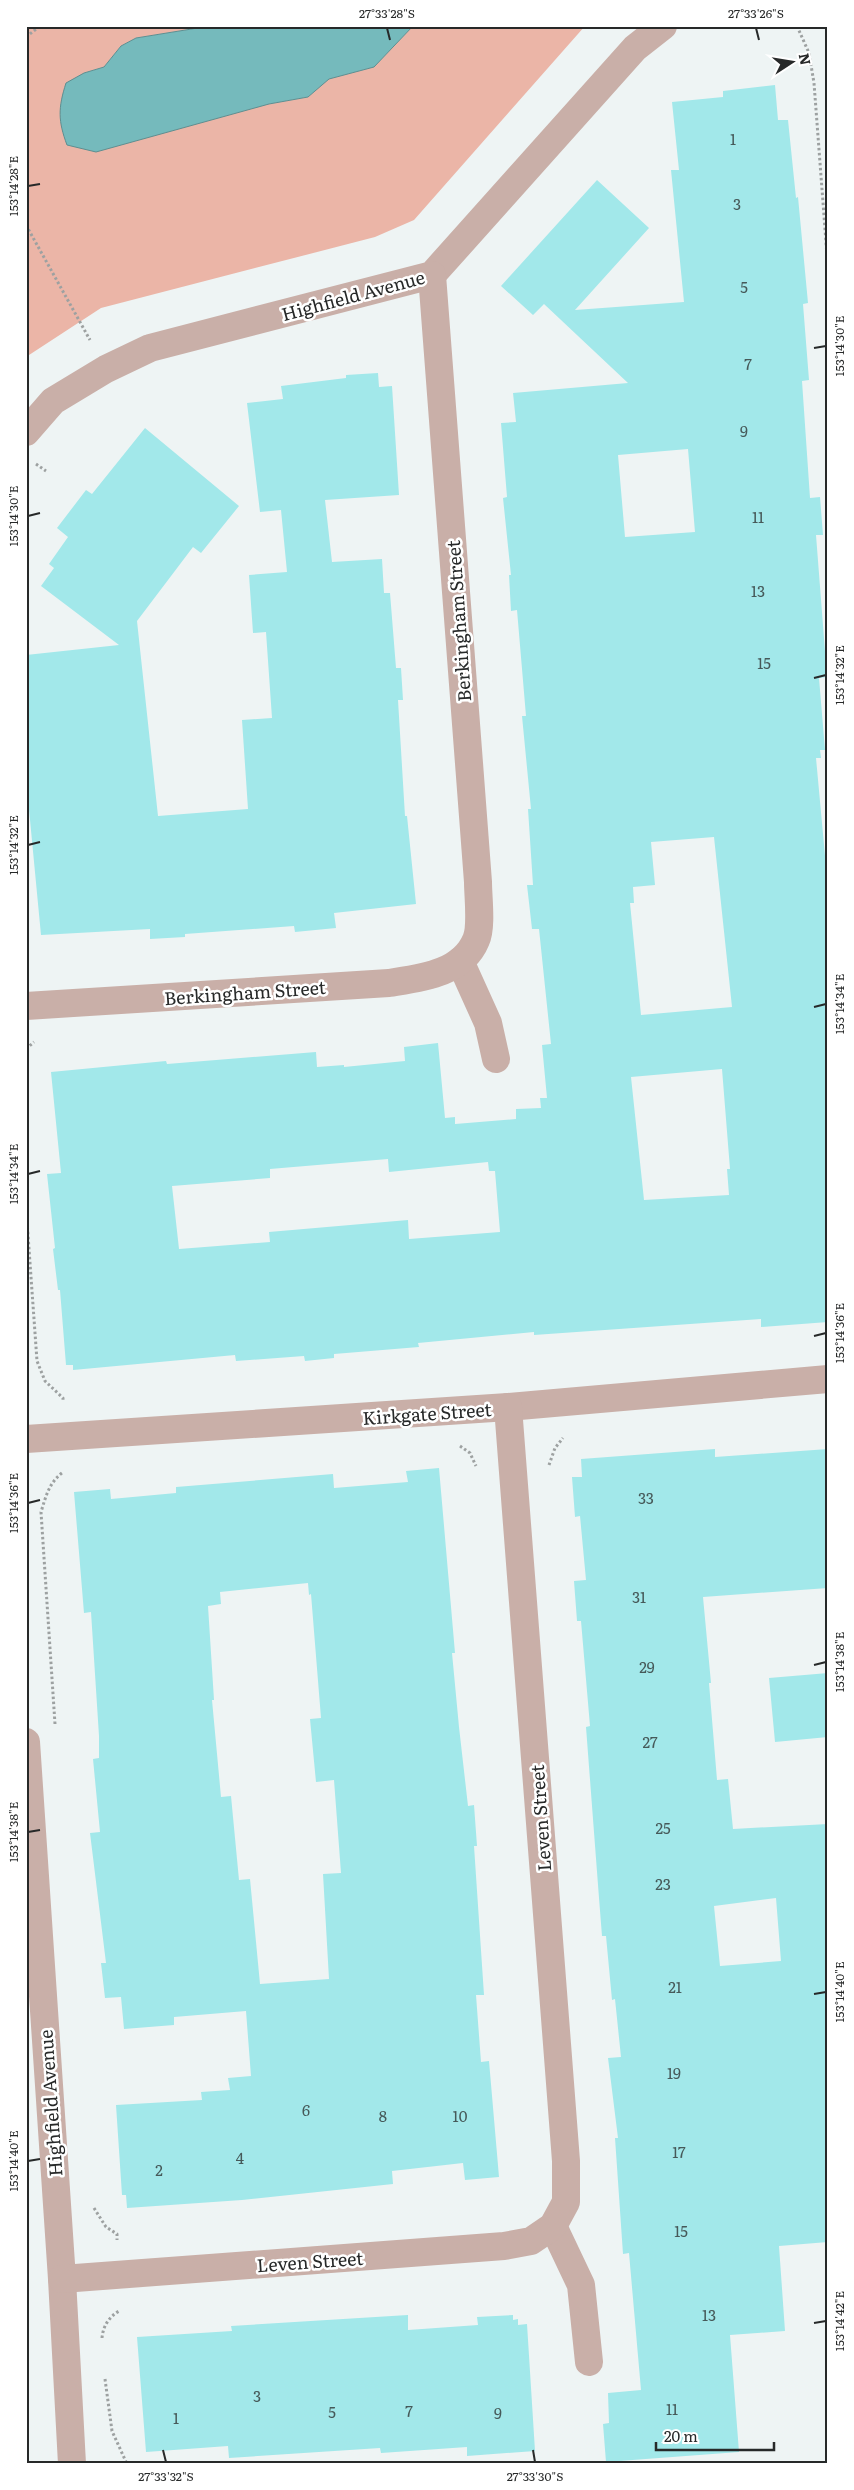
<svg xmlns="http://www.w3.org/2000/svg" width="854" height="2490" font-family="Literata,serif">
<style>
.green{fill:#ebb5a7}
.water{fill:#75babc;stroke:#5e8e90}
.building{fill:#a2e8ea;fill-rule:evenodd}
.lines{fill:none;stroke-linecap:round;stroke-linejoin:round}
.path{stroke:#9da1a1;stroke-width:3;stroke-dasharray:2.5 2.5;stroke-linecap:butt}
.minor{stroke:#c9afa8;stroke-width:28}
.ticks{fill:none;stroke:#272929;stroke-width:2}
.labels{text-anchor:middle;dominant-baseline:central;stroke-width:5;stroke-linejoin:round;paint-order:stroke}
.number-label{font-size:15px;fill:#465959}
.street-label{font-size:18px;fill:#272929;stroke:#fff}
.neatline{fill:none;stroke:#272929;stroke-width:2}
.ticks-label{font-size:12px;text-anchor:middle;fill:#272929}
</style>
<rect width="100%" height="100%" fill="#eef4f4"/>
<polygon class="green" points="26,26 210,26 136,38 121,46 104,67 84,73 269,104 308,97 328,79 374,67 413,26 585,26 414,220 375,237 101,308 26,357"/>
<path class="water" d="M210,26h203l-39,41 -45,12 -21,18 -39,7 -173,48 -29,-7c-9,-24 -9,-37 -1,-62l18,-10 20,-6 17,-21 15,-8z"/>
<g class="building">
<path d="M775,85l3,35h10l8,78 2,-1 10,106 -5,1 6,76 -7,1 8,117 10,-1 3,38h-7l11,142 -8,1 6,72h-5l1,8h-5l12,130v434l-67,5v-8l-227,16v-3l-116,11 1,4 -85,7v4l-29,3 -1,-5 -68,5 -1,-6 -162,15v-5h-7l-6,-75h-2l-5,-41 2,-1 -8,-74 14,-1 -10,-101 115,-11 1,3 149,-12 1,15 27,-2v2l61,-6 -1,-14 34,-4 7,75 10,-1v7l61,-5v-10l25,-1 -1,-10h7l-5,-53 9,-1 -12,-115h-7l-5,-44h6l-5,-76h3l-9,-93h4l-9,-106 -6,1 -2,-36h2l-8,-77 4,-1 -6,-74 15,-1 -3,-29 115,-10 -84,-79 -11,11 -32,-29 96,-106 52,48 -74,82 109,-8 -13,-132h8l-7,-68 51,-5v-6zM688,449l7,83 -70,5 -7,-82zM714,837l18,170 -91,8 -11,-112h4l-1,-16 22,-2 -4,-43zM722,1069l8,100h-3l2,26 -85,5 -13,-123zM388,1159l1,13 99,-10 1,9h6l5,61 -91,7 -1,-19 -139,12 1,10 -91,7 -7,-63 98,-8v-9z"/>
<polygon points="378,373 379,387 392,386 399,495 325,500 332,562 382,559 384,593 390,593 396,668 401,668 403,700 398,700 405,816 407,816 416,904 334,913 336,928 295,932 294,926 185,934 185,937 150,939 150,929 41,935 28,799 26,800 26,655 119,645 41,586 54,568 49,564 68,537 57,528 86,490 92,494 145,428 239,506 201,553 193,547 137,621 158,816 248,809 242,720 272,718 266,632 253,633 249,575 287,572 281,510 260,512 247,403 283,399 281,386 346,378 346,375"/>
<path d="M715,1449v8l113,-8v139l-125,9 8,86h-2l8,97 11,-1 5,50 95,-5v418l-49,4 6,85 -55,4 9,117 -133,10 -3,-38 6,-1 -1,-30 33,-3 -12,-137 -6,1 -8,-116h3l-10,-80 13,-1 -6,-58 -3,1 -6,-64h-4l-3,-38 -13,-171 4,-1 -9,-105h-4l-3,-40 12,-1 -6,-64 -5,1 -3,-40h10l-1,-18zM776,1898l5,63 -61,5 -6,-60z"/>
<path d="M439,1468l16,185h-3l7,74 9,79 6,-1 3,41h-3l10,149h-8l5,67 8,-1 10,116 -34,3 -2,-17 -71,8 1,13 -151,16 -115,8 -1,-13h-4l-6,-90 86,-5 -1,-8 29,-2 -2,-12 23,-2 -5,-65 -72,6v8l-50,4 -3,-32 -16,1 -4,-35h5l-16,-130 10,-1 -7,-73 6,-1v-22l-8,-124 -7,1 -10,-121 36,-3 1,10 65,-6v-6l157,-13 1,14 74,-6 -2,-11zM308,1583l1,12 2,-1 10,124 -11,1 6,63 18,-2 7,93 -18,1 6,105 -69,5 -10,-105 -11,1 -8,-84 -10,1 -9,-97h2l-6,-94 13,-2 -1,-12z"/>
<polygon points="828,1673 828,1737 775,1742 769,1678"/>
<polygon points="408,2315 408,2330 478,2325 477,2317 513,2315 513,2320 518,2319 518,2325 527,2324 535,2451 467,2456 467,2447 381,2453 380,2448 229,2458 228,2446 146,2452 137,2337 232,2331 231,2326"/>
</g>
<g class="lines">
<g class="path">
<polyline points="797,26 809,53 814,83 828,269"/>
<polyline points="26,37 40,26"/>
<polyline points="26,225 90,340"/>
<polyline points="36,464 46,471"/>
<polyline points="26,1049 34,1042"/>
<polyline points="26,1207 37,1361 45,1381 63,1398 63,1402"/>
<polyline points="460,1446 470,1453 476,1466"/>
<polyline points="549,1465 555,1448 563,1438"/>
<path d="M55,1724l-14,-212c5,-16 8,-29 21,-39"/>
<polyline points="94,2208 106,2227 117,2234 117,2240"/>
<path d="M102,2338c1,-12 7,-21 17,-27"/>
<polyline points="105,2379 112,2431 127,2464"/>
</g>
<g class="minor">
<polyline points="26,432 53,401 106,369 150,348 432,275 635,48 663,26"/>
<polyline points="460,961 488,1023 496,1059"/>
<path d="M26,1006l363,-23c31,-5 73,-9 87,-43 6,-13 2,-43 2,-58l-46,-607"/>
<polyline points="26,1439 508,1407 828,1379"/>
<polyline points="26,1742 62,2279 72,2464"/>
<polyline points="553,2226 581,2285 589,2362"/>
<polyline points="62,2279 504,2246 531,2241 553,2226 566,2202 566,2161 508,1407"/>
</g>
</g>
<path class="ticks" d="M387,28l3,12M756,28l3,12M28,186l12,-2M814,348l12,-2M28,516l12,-3M814,678l12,-3M28,845l12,-3M814,1007l12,-3M28,1174l12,-3M814,1336l12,-3M28,1503l12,-3M814,1665l12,-3M28,1832l12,-2M814,1994l12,-2M28,2161l12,-2M814,2323l12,-2M163,2450l3,12M533,2450l2,12"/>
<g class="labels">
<g class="number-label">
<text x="733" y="138">1</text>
<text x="737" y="203">3</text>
<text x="744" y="286">5</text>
<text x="748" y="363">7</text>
<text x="744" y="430">9</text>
<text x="758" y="516">11</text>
<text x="758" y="590">13</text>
<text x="764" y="662">15</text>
<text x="646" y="1497">33</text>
<text x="639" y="1596">31</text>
<text x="647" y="1666">29</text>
<text x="650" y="1741">27</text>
<text x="663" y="1827">25</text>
<text x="663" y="1883">23</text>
<text x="675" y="1986">21</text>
<text x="674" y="2072">19</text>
<text x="306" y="2109">6</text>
<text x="383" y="2115">8</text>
<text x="460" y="2115">10</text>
<text x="679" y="2151">17</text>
<text x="240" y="2157">4</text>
<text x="159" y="2169">2</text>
<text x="681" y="2230">15</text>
<text x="709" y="2314">13</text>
<text x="257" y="2395">3</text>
<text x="672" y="2408">11</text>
<text x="409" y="2410">7</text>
<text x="332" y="2411">5</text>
<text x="498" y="2412">9</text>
<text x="176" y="2417">1</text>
</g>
<g class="street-label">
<text transform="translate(353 295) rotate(-15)">Highfield Avenue</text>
<text transform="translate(458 621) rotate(-94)">Berkingham Street</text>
<text transform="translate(245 992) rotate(-4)">Berkingham Street</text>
<text transform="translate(427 1413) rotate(-4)">Kirkgate Street</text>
<text transform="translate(540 1818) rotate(-94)">Leven Street</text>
<text transform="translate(50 2103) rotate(-94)">Highfield Avenue</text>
<text transform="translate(310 2261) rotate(-4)">Leven Street</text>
</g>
</g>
<rect width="854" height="2490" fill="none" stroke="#ffffff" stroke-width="55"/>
<g transform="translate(792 62) rotate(78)" stroke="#ffffff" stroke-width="4" paint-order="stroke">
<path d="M0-4L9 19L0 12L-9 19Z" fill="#272929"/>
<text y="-8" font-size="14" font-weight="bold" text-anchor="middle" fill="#272929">N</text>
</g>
<path d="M656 2442v8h118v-8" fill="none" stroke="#272929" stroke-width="2.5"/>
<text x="664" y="2442" font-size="15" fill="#272929" stroke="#ffffff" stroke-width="4" paint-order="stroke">20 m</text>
<rect x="28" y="28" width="798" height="2434" class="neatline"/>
<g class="ticks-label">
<text x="387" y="18">27°33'28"S</text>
<text x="756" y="18">27°33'26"S</text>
<text transform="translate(14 186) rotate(-90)" y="4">153°14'28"E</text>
<text transform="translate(840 346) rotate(-90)" y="4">153°14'30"E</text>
<text transform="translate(14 516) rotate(-90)" y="4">153°14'30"E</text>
<text transform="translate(840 675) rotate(-90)" y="4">153°14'32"E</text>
<text transform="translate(14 845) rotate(-90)" y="4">153°14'32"E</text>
<text transform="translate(840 1004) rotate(-90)" y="4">153°14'34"E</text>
<text transform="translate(14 1174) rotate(-90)" y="4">153°14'34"E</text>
<text transform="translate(840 1333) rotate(-90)" y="4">153°14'36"E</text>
<text transform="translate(14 1503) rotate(-90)" y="4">153°14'36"E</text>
<text transform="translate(840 1662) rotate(-90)" y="4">153°14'38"E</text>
<text transform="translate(14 1832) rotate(-90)" y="4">153°14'38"E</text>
<text transform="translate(840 1992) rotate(-90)" y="4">153°14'40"E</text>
<text transform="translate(14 2161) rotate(-90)" y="4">153°14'40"E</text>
<text transform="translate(840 2321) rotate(-90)" y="4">153°14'42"E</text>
<text x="166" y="2481">27°33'32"S</text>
<text x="535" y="2481">27°33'30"S</text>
</g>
</svg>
